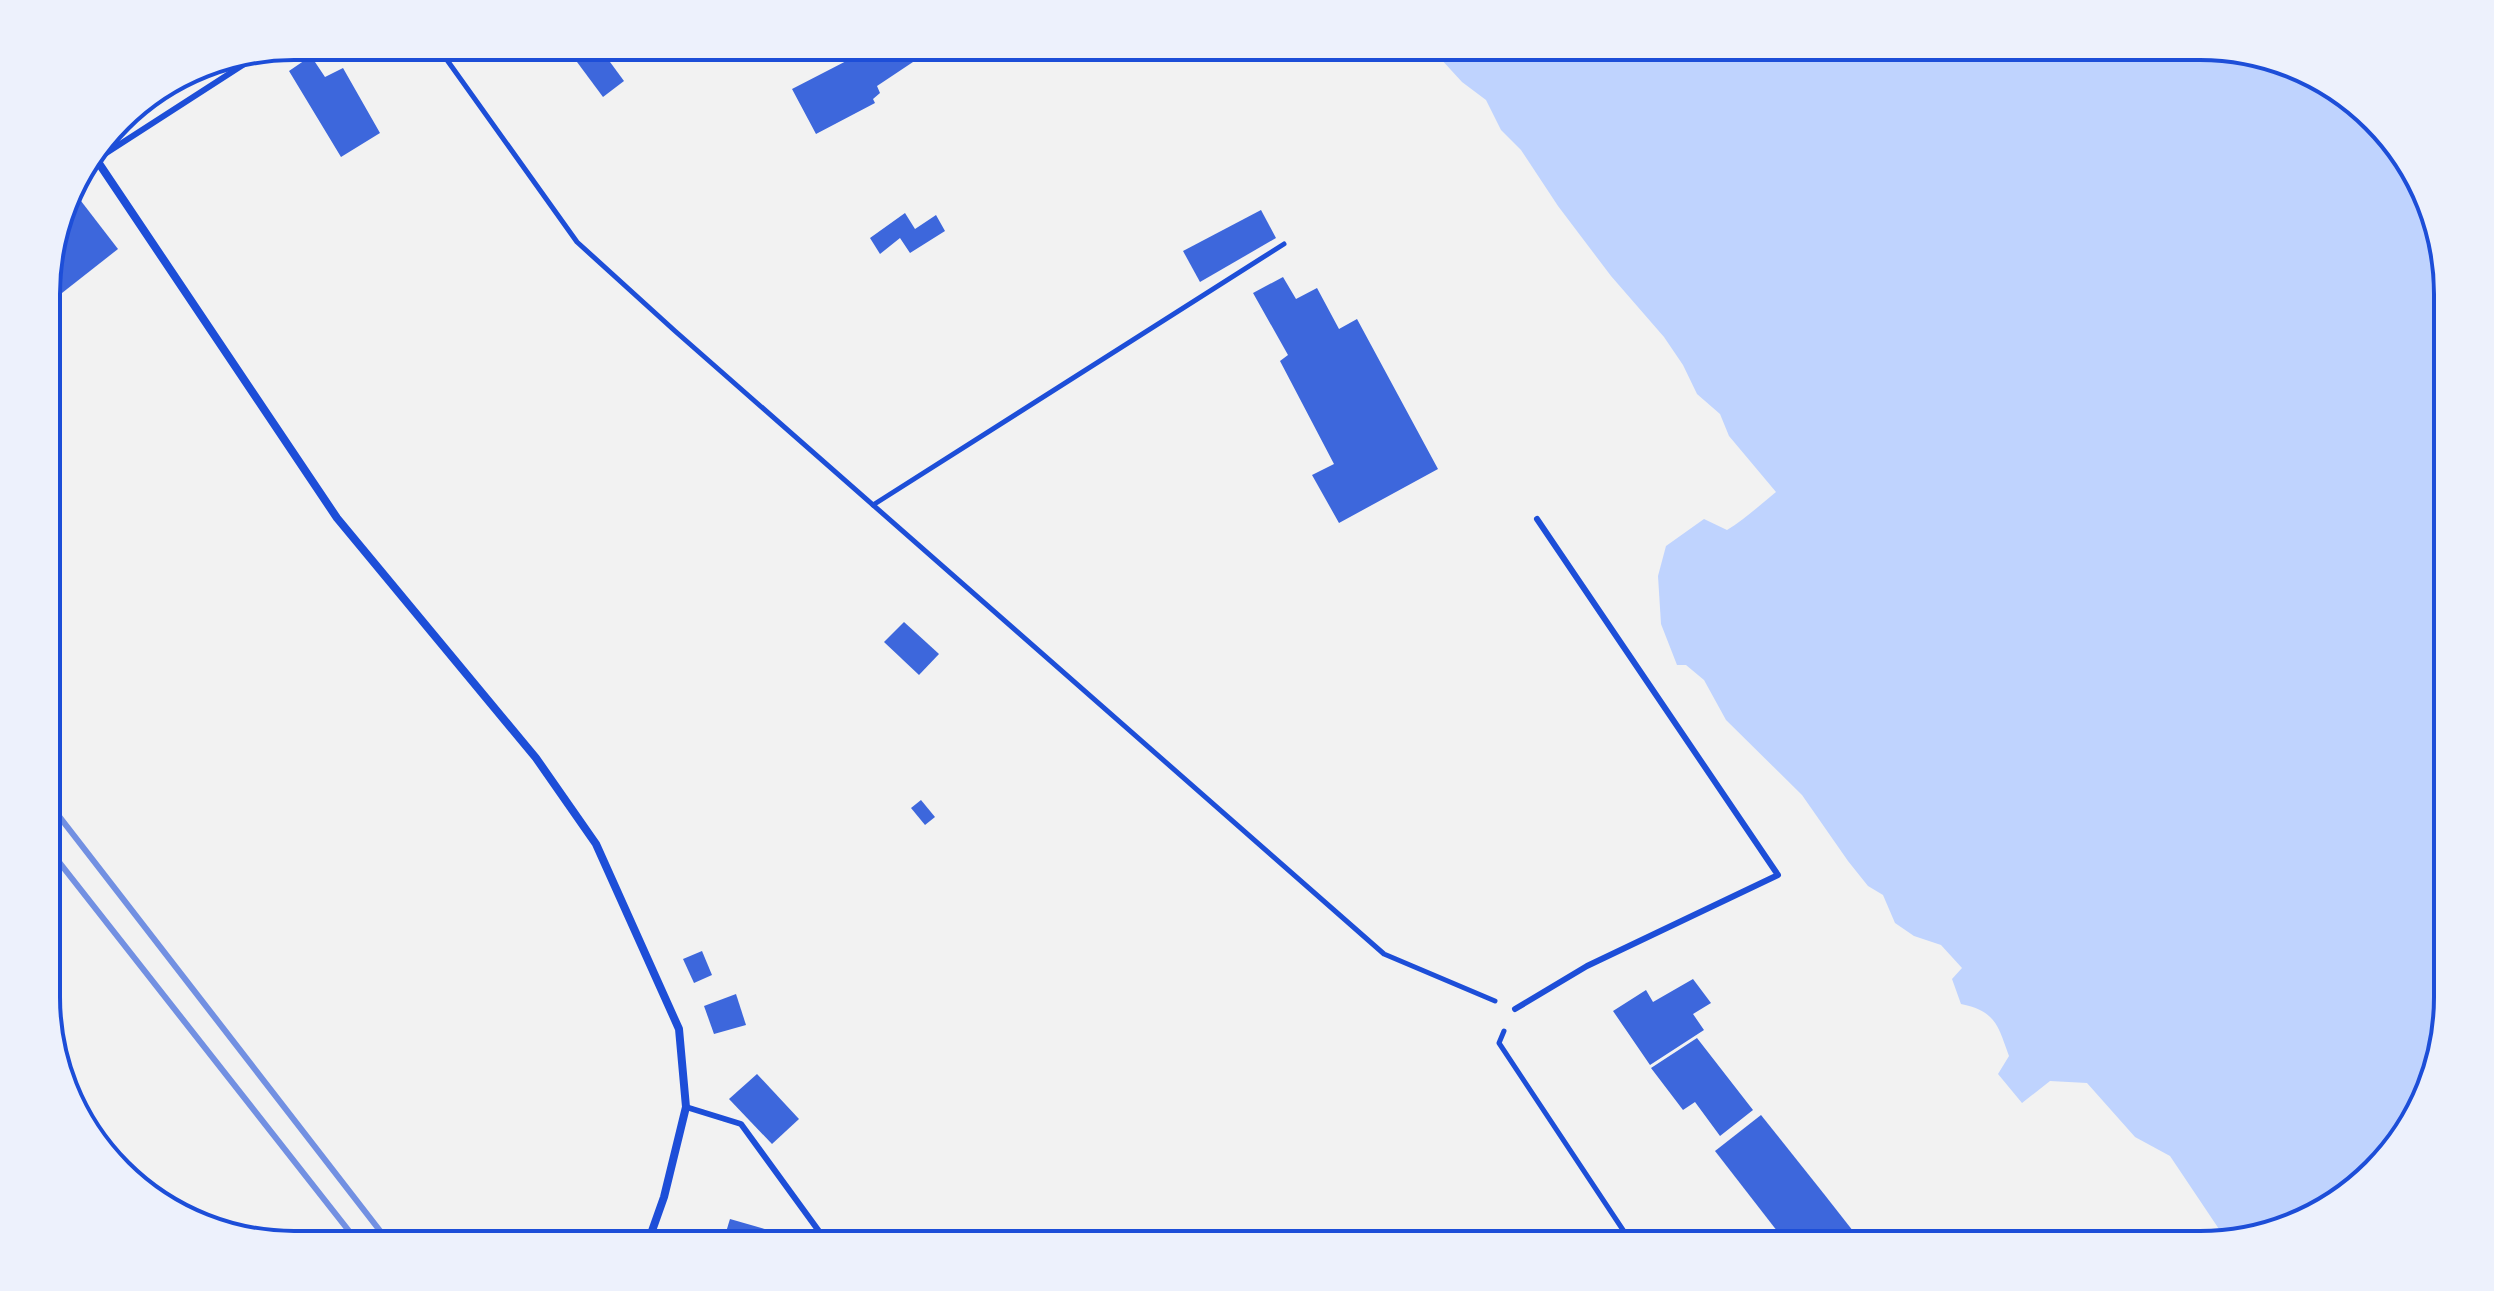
<svg xmlns="http://www.w3.org/2000/svg" width="2494" height="1291" font-family="'Fira Sans',sans-serif">
<style>
.water{fill:#bfd3fe}
.building{fill:#3d67dc}
.lines{fill:none;stroke-linecap:round;stroke-linejoin:round}
.path{stroke:#1d4ed8;stroke-width:5}
.service{stroke:#1d4ed8;stroke-width:6}
.minor{stroke:#1d4ed8;stroke-width:8}
.rail{stroke:#7290e2;stroke-width:6}
.rim{fill:none;stroke:#1d4ed8;stroke-width:4}
</style>
<rect width="100%" height="100%" fill="#f2f2f2"/>
<path class="water" d="M1429,46h771l110,26 96,84 40,106 2,735 -26,110 -85,96 -110,38 -57,-85 -35,-19 -48,-54 -37,-2 -28,22 -24,-29 11,-18c-11,-30 -13,-45 -48,-52l-9,-25 10,-11 -21,-23 -27,-9 -19,-13 -12,-28 -15,-9 -20,-25 -46,-66 -76,-75 -22,-40 -18,-15h-9l-16,-41 -3,-48 8,-30 38,-27 23,11c18,-11 33,-25 49,-38l-47,-56 -9,-22 -23,-20 -14,-29 -19,-28 -53,-61 -53,-70 -37,-56 -20,-20 -15,-30 -24,-18z"/>
<g class="building">
<polygon points="850,46 928,46 931,50 877,86 880,93 873,99 875,103 816,134 792,89 856,56"/>
<polygon points="599,47 624,81 603,97 577,62"/>
<polygon points="311,56 325,77 343,68 380,133 341,157 289,71"/>
<polygon points="160,89 165,96 128,118 126,114 130,108"/>
<polygon points="71,188 118,249 62,293 47,274"/>
<polygon points="1261,210 1276,238 1200,282 1183,251"/>
<polygon points="905,213 915,229 936,215 945,231 910,253 900,238 880,254 870,238"/>
<polygon points="1283,277 1296,299 1317,288 1339,329 1357,319 1438,469 1339,523 1312,475 1334,464 1280,361 1288,355 1253,293"/>
<polygon points="904,622 939,654 919,675 884,642"/>
<polygon points="921,800 935,817 925,825 911,808"/>
<polygon points="702,951 712,975 694,983 683,959"/>
<polygon points="1693,979 1711,1003 1693,1014 1704,1030 1650,1065 1613,1011 1646,990 1653,1002"/>
<polygon points="736,994 746,1025 714,1034 704,1006"/>
<polygon points="1697,1038 1753,1110 1720,1136 1695,1102 1683,1110 1651,1068"/>
<polygon points="63,1068 78,1084 71,1090"/>
<polygon points="757,1074 799,1119 772,1144 729,1099"/>
<polygon points="1761,1115 1824,1194 1864,1245 1788,1245 1715,1151"/>
<polygon points="730,1219 775,1232 770,1245 722,1245"/>
<polygon points="796,1237 802,1245 785,1245"/>
<polygon points="1604,1237 1610,1245 1592,1245"/>
</g>
<g class="lines">
<g class="path">
<polyline points="437,46 577,242 675,331 1384,954 1495,1001"/>
<polyline points="873,505 1284,244"/>
<polyline points="1504,1031 1499,1043 1633,1245"/>
</g>
<g class="service">
<polyline points="97,159 263,52"/>
<polyline points="1515,1009 1587,966 1778,875 1537,519"/>
<polyline points="686,1107 741,1124 829,1245"/>
</g>
<polyline class="minor" points="94,156 337,518 536,758 596,844 679,1029 686,1107 664,1197 647,1245"/>
<g class="rail">
<polyline points="48,802 391,1245"/>
<polyline points="48,848 360,1245"/>
</g>
</g>
<path d="M0 0H2494V1291H0ZM294 60H2200A234 234 0 0 1 2434 294V997A234 234 0 0 1 2200 1231H294A234 234 0 0 1 60 997V294A234 234 0 0 1 294 60Z" fill="#edf1fc" fill-rule="evenodd"/>
<path class="rim" d="M294 60H2200A234 234 0 0 1 2434 294V997A234 234 0 0 1 2200 1231H294A234 234 0 0 1 60 997V294A234 234 0 0 1 294 60Z"/>
</svg>
